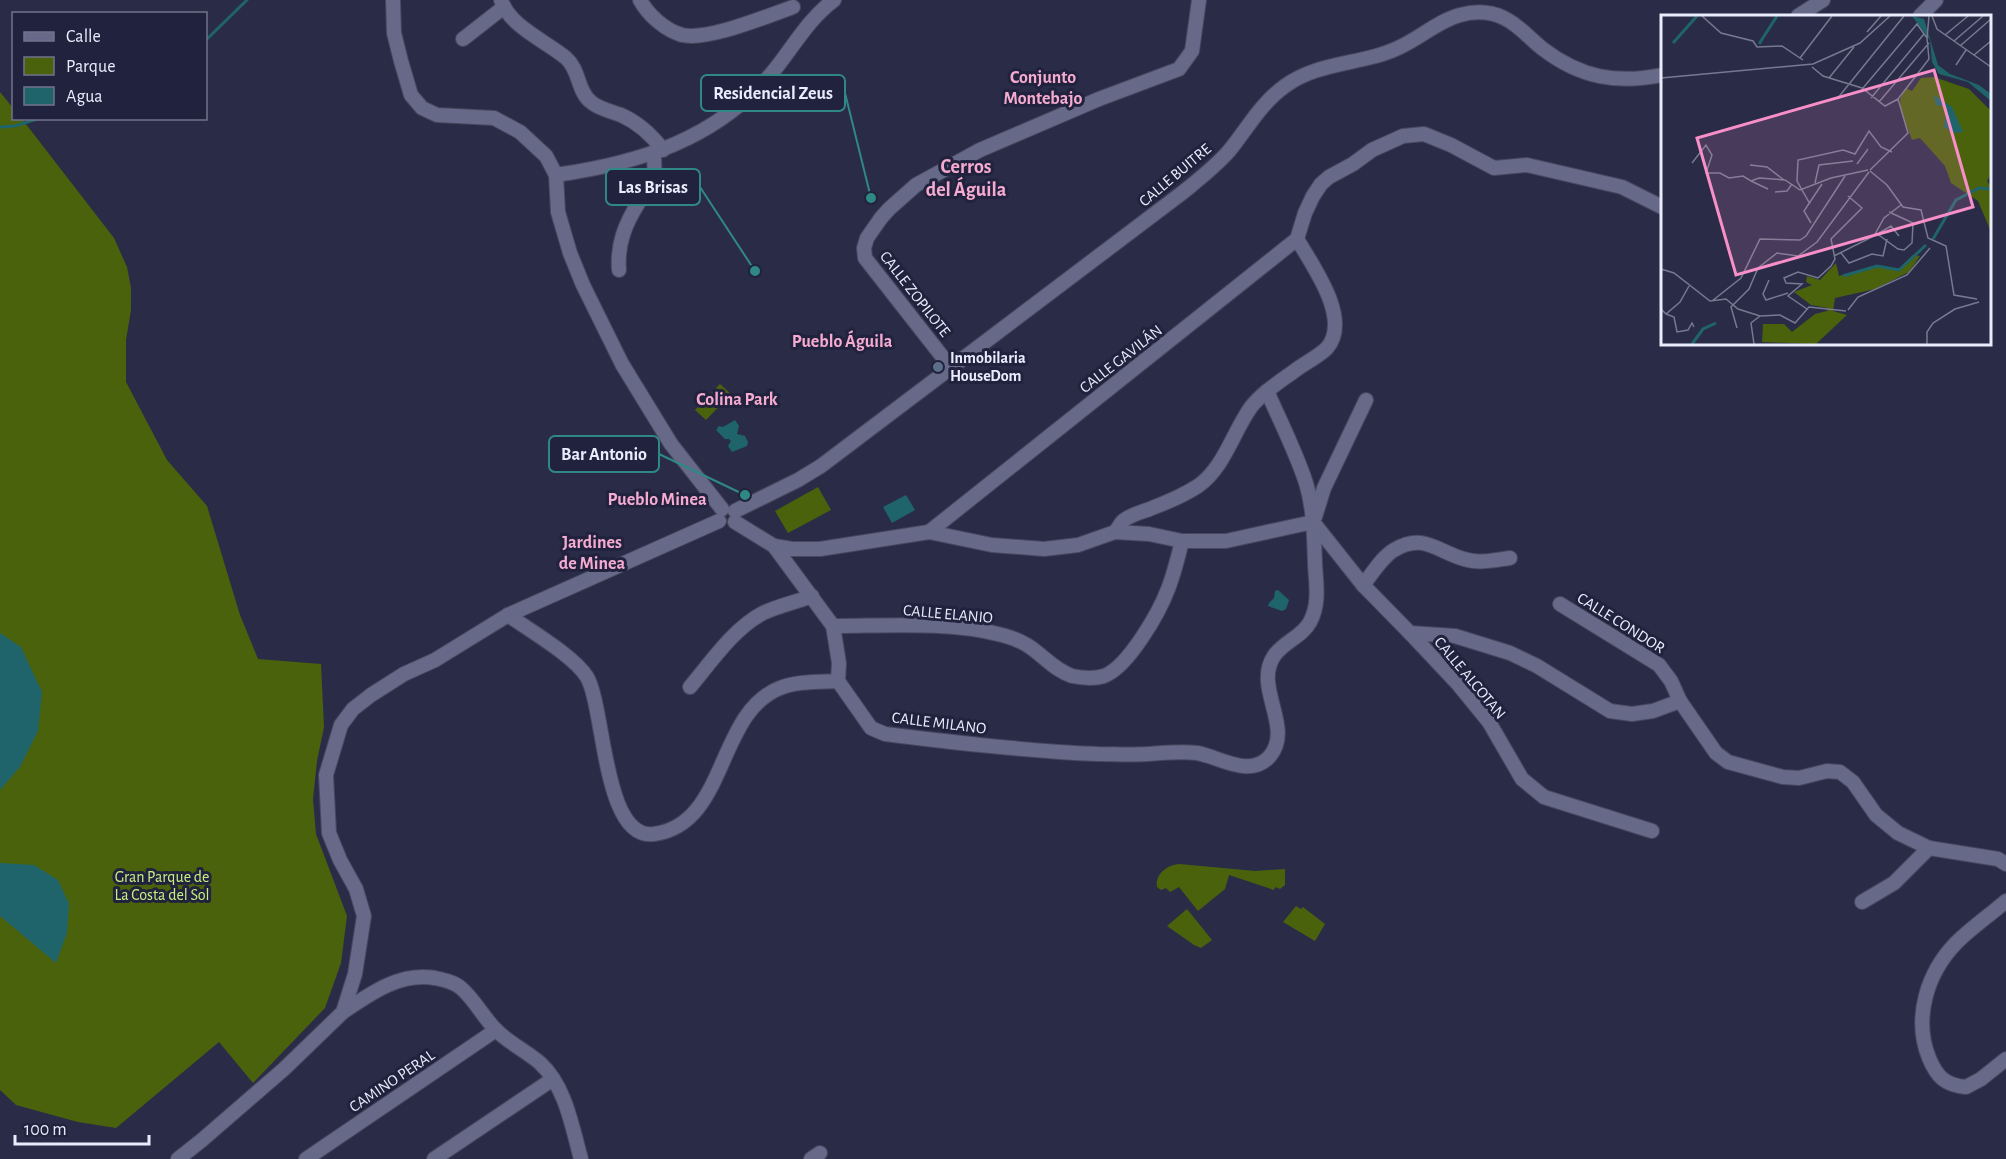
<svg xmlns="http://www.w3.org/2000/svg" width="2006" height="1159" font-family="'Alegreya Sans',sans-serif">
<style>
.green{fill:#4a620b}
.water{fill:#1f646a}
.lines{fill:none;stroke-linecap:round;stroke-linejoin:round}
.stream{stroke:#1f646a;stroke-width:3}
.minor-casing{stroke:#47485f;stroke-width:16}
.minor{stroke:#666988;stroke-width:14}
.service-dot{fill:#5c6f8a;stroke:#21223d;stroke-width:2}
.labels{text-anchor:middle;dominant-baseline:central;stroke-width:6;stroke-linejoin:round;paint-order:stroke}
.street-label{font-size:16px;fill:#eaecfe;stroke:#21223d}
.poi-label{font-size:16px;font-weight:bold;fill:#eaecfe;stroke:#21223d;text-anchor:start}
.park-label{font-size:16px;fill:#c9ef82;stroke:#21223d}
.neighbourhood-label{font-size:18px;font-weight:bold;fill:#f5aad0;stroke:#21223d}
.quarter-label{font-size:20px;font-weight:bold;fill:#f5aad0;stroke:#21223d}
.inset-river{fill:none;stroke:#1f646a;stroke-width:3}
.inset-road{fill:none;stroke:#777990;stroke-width:1.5}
.view{fill:#f98fc9;fill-opacity:0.15;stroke:#f98fc9;stroke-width:3}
.inset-edge{fill:none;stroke:#eaecfe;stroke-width:3}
.leader{fill:none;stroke:#308884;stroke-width:2}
.callout-dot{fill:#308884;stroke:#21223d;stroke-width:2}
.callout{fill:#21223d;stroke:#308884;stroke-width:2}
.callout-label{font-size:18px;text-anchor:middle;font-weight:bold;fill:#eaecfe}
</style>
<rect width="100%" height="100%" fill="#2a2c47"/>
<g class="green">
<polygon points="0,92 13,108 14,118 22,119 114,238 127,267 131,288 131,310 126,340 126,382 167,460 207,506 240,615 258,659 321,664 324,727 317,761 313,799 316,834 347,916 341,963 325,1008 253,1083 219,1042 116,1128 78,1122 16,1105 0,1090"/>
<polygon points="720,384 731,394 706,420 695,410"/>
<polygon points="818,487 831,510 788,533 775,511"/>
<path d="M1179,864l76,7 30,-2v16l-5,4 -5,-2 -1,3 -45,-15 -4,14 -27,22 -19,-24 -9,5 -4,-4 -5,2 -4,-3c-2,-13 10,-22 22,-23z"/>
<polygon points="1296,906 1301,909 1303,907 1325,924 1315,941 1283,922"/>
<polygon points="1187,909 1212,940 1201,948 1194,945 1167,926"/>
</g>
<g class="water">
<polygon points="735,420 739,426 737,434 745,436 748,442 747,446 732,452 728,446 731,441 729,439 725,439 716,430 719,426 723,427"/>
<polygon points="906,495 915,510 892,523 883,507"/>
<polygon points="1278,590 1289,600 1286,609 1282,611 1268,606 1269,603 1274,598 1275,591"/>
<polygon points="0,633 21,647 42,692 38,731 20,767 0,790"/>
<polygon points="0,863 34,865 58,880 69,904 67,933 56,963 0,916"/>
</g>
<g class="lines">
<g class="stream">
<polyline points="206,40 247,0"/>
<polyline points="0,127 15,126 40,118"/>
</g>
<g class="minor-casing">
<g id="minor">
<polyline points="393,0 394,33 401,61 411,95 422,108 437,115 494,118 520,132 546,156 556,175 558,212 570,253 583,285 622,364 671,444 722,509"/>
<path d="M501,0c9,27 45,41 65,58 14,12 11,33 25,44 8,7 20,9 30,13 18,8 30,19 42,35"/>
<path d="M640,0c8,15 25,30 42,35 26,6 85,-19 111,-28"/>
<polyline points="1798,16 1823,0"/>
<polyline points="1920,16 1936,0"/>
<polyline points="463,39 504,7"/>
<path d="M556,175c83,-12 159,-35 216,-102 20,-24 36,-54 62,-73"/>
<path d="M619,270c-2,-26 6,-46 20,-68 5,-7 13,-16 15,-25 1,-7 0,-16 0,-24"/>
<polyline points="952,369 865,258 864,248 867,238 881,218 889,209 916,185 980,150 1099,99 1179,69 1192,51 1199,0"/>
<path d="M735,511l63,-31 23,-14 361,-273c16,-13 33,-26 47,-42 18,-22 32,-48 56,-65 33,-25 79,-21 115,-39 20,-9 38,-26 60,-32 15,-4 30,-4 44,3 15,7 26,21 39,31 38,29 74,35 119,26"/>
<polyline points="1315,517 1324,488 1366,400"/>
<polyline points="735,522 774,546 792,549 820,549 929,532 992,545 1044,549 1078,545 1115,532 1149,534 1182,541 1226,541 1313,522 1363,585 1410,633 1455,636 1510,653 1537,666 1610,711 1632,714 1653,711 1680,701 1716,753 1728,762 1783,777 1799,778 1827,771 1840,772 1853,782 1876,815 1898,833 1929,848 1998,859 2006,864"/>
<polyline points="929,532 1297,239 1305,213 1313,196 1321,184 1329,177 1353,164 1372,150 1403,136 1424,134 1451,145 1494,168 1527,165 1622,187 1662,207"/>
<path d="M1115,532c3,-3 5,-8 8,-11 8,-7 20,-9 29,-13 16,-6 32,-13 46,-22 26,-18 35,-54 53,-79 11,-14 28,-25 42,-35 10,-8 25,-15 34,-24 25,-29 -15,-83 -30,-109"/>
<polyline points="774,546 833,626 839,663 838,681"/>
<path d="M1363,585c9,-11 19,-28 31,-35 29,-18 44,2 70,9 15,5 31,1 46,-1"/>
<polyline points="1560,604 1659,665 1671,681 1680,701"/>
<path d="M508,615c21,15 66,41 79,62 18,31 16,164 67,157 74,-10 62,-121 126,-146 17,-7 40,-6 58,-7l33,47 14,6c71,9 141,17 213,20 16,0 33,1 50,0 16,-1 33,-3 49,-1 23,4 53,26 73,3 24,-29 -17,-69 4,-100 9,-14 28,-19 36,-34 10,-19 6,-38 5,-58 -1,-27 -1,-55 -9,-81 -10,-31 -26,-62 -39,-92"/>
<path d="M833,626c54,0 116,-5 169,9 8,2 18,6 25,10 16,10 27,25 45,31 10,2 22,3 32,0 24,-9 55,-63 64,-87 6,-15 10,-32 14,-48"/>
<polyline points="1410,633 1458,684 1489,722 1522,779 1544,797 1652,831"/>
<path d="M690,687c21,-25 43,-58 73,-74 15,-7 33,-11 49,-17"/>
<path d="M2006,901c-16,14 -35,27 -50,42 -29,30 -43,75 -27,115 8,19 16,27 37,29l15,-8 25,-20"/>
<polyline points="1862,902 1894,883 1929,848"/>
<path d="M343,1012c28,-19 57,-40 92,-34 9,2 19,4 26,10 14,12 22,29 35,42 13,13 30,21 44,33 26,24 32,64 41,96"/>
<polyline points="178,1159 202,1140 284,1069 343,1012 355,974 364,916 356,889 340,860 329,833 326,775 341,725 353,709 371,695 404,674 435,660 508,615 719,521"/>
<polyline points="306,1159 496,1030"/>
<polyline points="434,1159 553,1079"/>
<polyline points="811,1159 820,1153"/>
</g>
</g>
<use href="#minor" class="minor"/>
</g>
<circle class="service-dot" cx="938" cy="367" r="6"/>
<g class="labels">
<g class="street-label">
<text transform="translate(1175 175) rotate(-40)">CALLE BUITRE</text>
<text transform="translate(915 294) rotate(52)">CALLE ZOPILOTE</text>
<text transform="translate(1121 359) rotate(-38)">CALLE GAVILÁN</text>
<text transform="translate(948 614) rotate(5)">CALLE ELANIO</text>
<text transform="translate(1621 623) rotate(32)">CALLE CONDOR</text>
<text transform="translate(1470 678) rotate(50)">CALLE ALCOTAN</text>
<text transform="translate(939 723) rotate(7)">CALLE MILANO</text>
<text transform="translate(392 1081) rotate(-34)">CAMINO PERAL</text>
</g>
<g class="poi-label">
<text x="950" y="358">Inmobilaria<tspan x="950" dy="18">HouseDom</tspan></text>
</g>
<g class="park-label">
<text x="162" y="877">Gran Parque de<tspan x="162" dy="18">La Costa del Sol</tspan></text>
</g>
<g class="neighbourhood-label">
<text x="1043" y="78">Conjunto<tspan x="1043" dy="21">Montebajo</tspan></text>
<text x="842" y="342">Pueblo Águila</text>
<text x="737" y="400">Colina Park</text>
<text x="657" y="500">Pueblo Minea</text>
<text x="592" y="543">Jardines<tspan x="592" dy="21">de Minea</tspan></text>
</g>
<g class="quarter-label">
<text x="966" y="167">Cerros<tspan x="966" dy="23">del Águila</tspan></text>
</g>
</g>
<g transform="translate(1661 15)">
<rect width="330" height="330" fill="#2a2c47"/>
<path d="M273,62l35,12 21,21 1,64 -4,7 4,6v45l-13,-31 -27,-18 -6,-17 -25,-28 -8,2 -11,-29 -1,-12 6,-11 6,3 9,-13zM252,240l7,1 -11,16 -34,17 -40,9 -2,13 14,4 -31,29 -54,-2 1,-18h21l8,8 23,-18 12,-3 1,-3 -17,-3 -17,-13 18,-7 -6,-3 1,-6 13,4 16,-17 3,13 38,-11 22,4z" fill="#4a620b"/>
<path d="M251,1l12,3 14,46 12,9 29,11 12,9v7l-23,-19 -29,-8 -7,-12 -2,-22zM273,80l18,12 11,25 -9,1 -10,-6 3,-20 -11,-2z" fill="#1f646a"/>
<path class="inset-river" d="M12,28l24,-27M98,29l18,-28M272,224l23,-39 23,-12 12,1M182,261l34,-10 22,4 27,-25M31,329l11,-15 13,-6"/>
<path class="inset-road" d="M41,1l19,17 32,8 4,6 25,-1 21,14M271,1l5,13 54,38M206,17l14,-16M284,20l23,-19M266,23l2,-22M293,26l29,-25M299,31l31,-27M313,40l17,-14M139,43l32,-42M295,50l10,-15M151,52l11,9 39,12 23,18 13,-7M0,63l152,-14 47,-21 30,-27M168,63l25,-31M202,73l54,-64 10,14 2,21 -31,40 10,34 -38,37M210,83l53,-64M176,84l67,-83M218,87l50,-59M31,148l14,-18 6,10 -6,18h14l9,5 14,-2 8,5 8,-3 26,2 15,10 31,-12 37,-8M196,149l11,-15M89,150l17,2 17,13M209,156l17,14 16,22 18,3 7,28 18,8 8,49 23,4M90,166l17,8M154,168l4,-18 34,-4M114,177l12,-1 5,-7M149,189l-13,-23 1,-21 45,-10 12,4 14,-23 12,16 11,5M150,208l-7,-12 18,-27M215,218l22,16 6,1 8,-7 1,-20 -24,-11M218,218l12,-7 8,10M180,238l8,10 23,-9 11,2 4,-17M173,241l40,-20 10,-18 17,-13M0,254l13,4 36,28 16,-2 12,10 22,7 20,-1 15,8 14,-16 37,4M108,265l-6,14 3,6 22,-7M51,286l29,-23 19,-39 40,1 6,-4 39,-60M0,294l5,5 14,-12 9,-16M146,294l-19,-13 14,-12 -16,-1 -2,-5 14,-6 20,6 13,-12 4,-7 -4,-20 31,-31 -14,-12M187,295l10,-13 49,-22 23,-27M5,299l8,3 3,15 11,-2 4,-7 2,4M76,313l-6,-21 18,-18 9,-21 19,-15 21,3 19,-14 52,-70M93,329l-3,-21 9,-7M266,329v-12l6,-9 22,-14 24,-7"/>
<path class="view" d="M273,55l39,137 -237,68 -39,-137z"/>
<rect width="330" height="330" class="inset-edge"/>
</g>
<path class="leader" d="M871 198L845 93M755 271L700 187M745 495L659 454"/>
<g class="callout-dot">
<circle cx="871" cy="198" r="6"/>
<circle cx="755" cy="271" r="6"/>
<circle cx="745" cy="495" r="6"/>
</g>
<g class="callout">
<rect x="701" y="75" width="144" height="36" rx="6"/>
<rect x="606" y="169" width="94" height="36" rx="6"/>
<rect x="549" y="436" width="110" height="36" rx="6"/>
</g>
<g class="callout-label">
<text x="773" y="99">Residencial Zeus</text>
<text x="653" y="193">Las Brisas</text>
<text x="604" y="460">Bar Antonio</text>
</g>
<rect x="12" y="12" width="195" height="108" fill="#21223d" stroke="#71738a" stroke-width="1.5"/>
<rect x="24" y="32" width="30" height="9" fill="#666988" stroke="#71738a" stroke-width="1.5"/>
<text x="66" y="42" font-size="18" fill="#eaecfe">Calle</text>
<rect x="24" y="57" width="30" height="18" fill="#4a620b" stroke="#71738a" stroke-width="1.5"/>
<text x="66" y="72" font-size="18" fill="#eaecfe">Parque</text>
<rect x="24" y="87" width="30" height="18" fill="#1f646a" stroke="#71738a" stroke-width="1.5"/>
<text x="66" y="102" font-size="18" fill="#eaecfe">Agua</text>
<path d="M15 1135v9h134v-9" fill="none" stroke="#eaecfe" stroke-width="3"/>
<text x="24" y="1135" font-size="18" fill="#eaecfe" stroke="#21223d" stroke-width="4.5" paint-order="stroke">100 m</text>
</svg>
